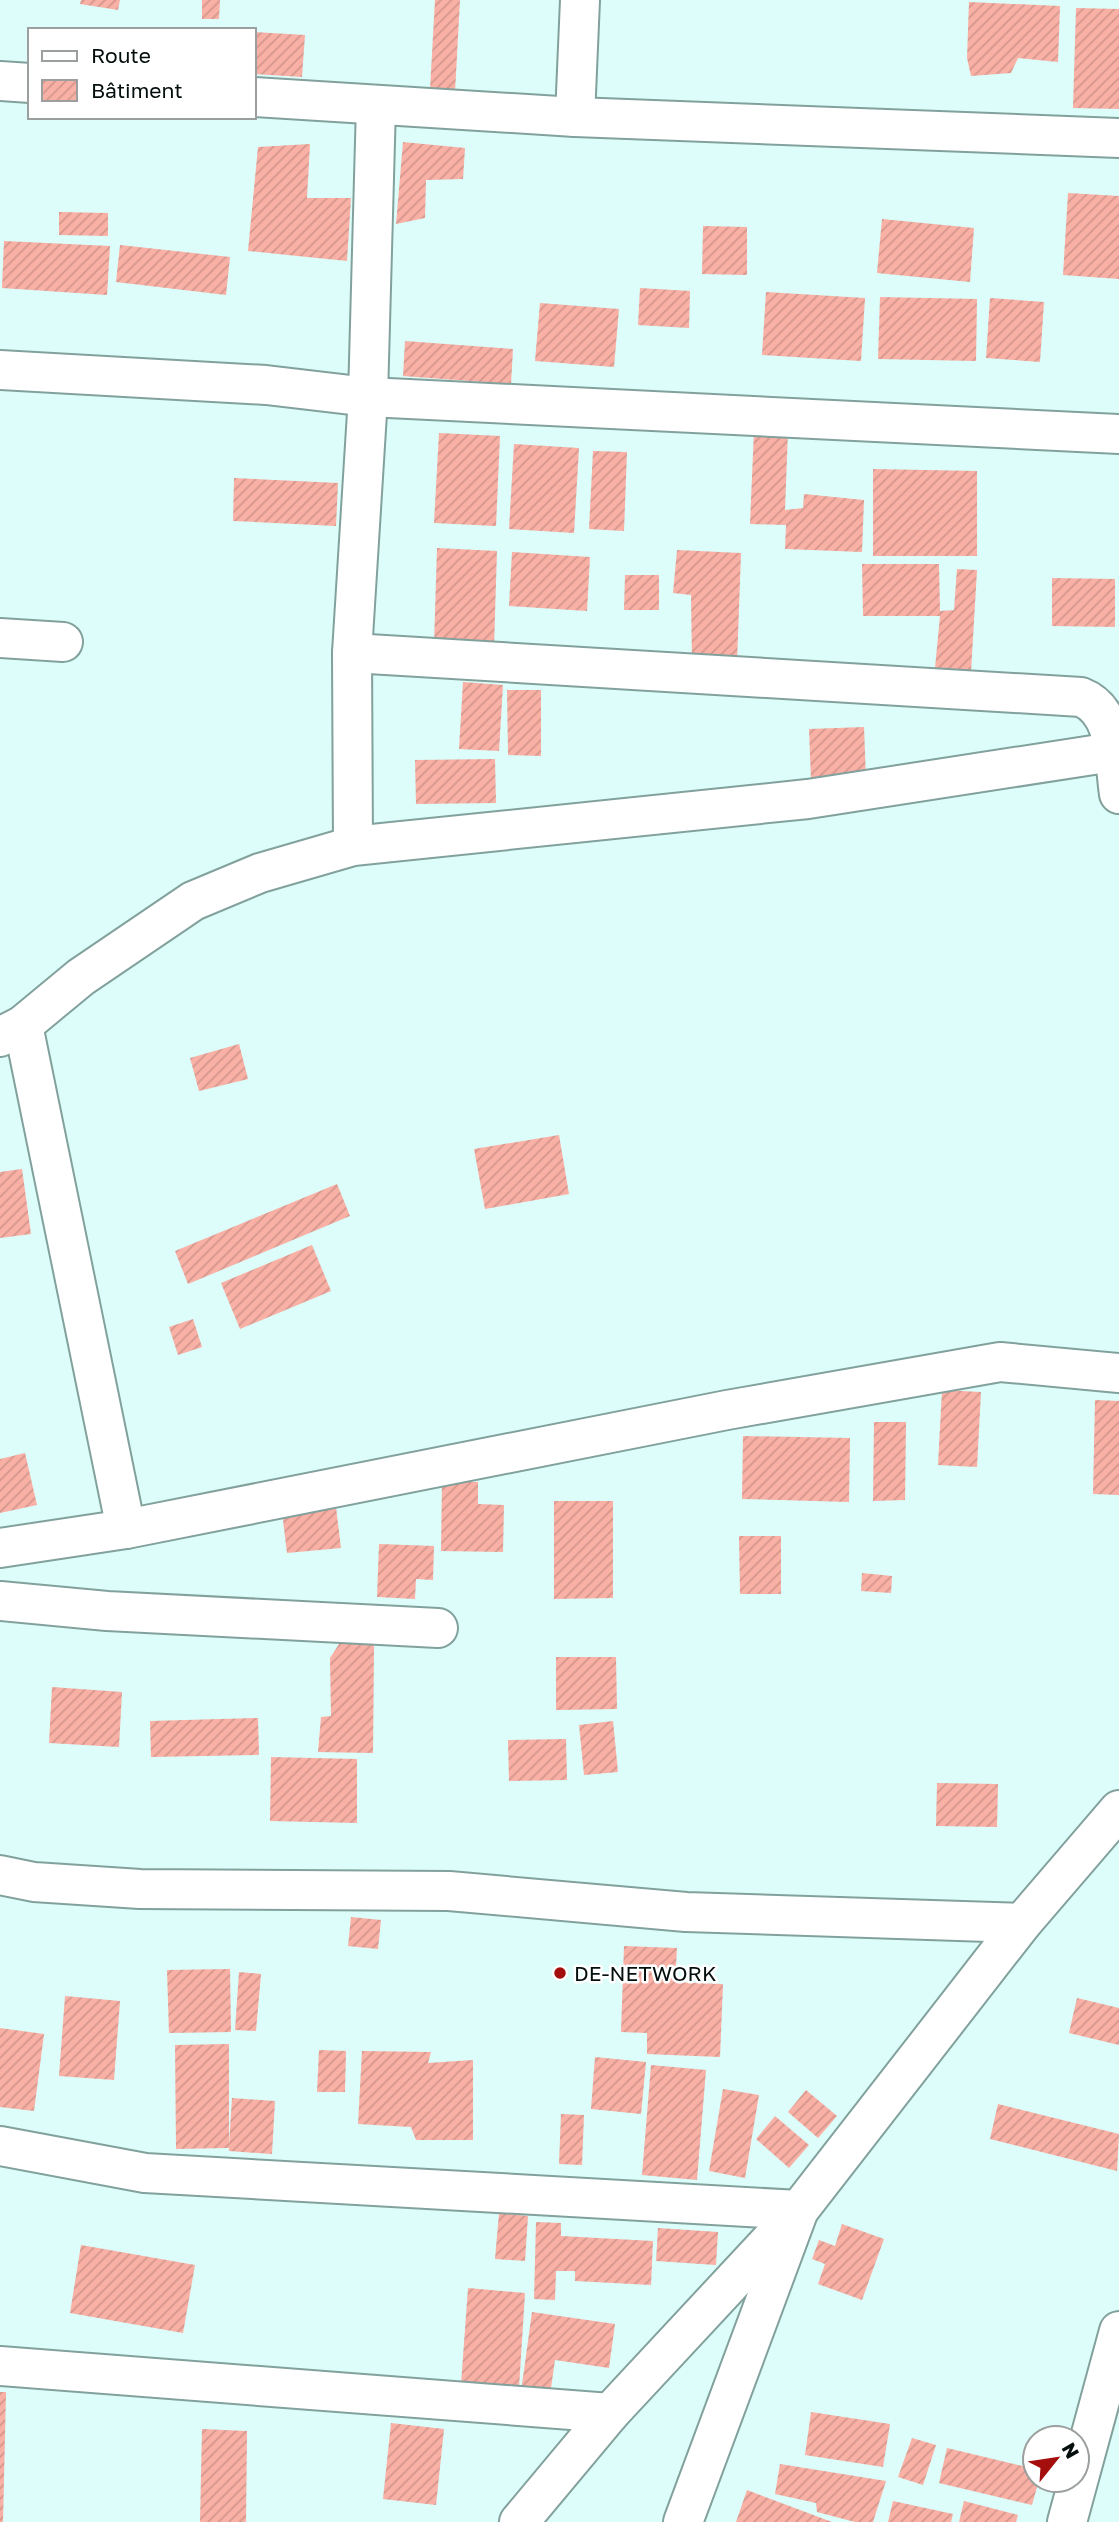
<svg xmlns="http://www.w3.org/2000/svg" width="1119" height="2522" font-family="'Golos Text',sans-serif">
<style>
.building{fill:url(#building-hatch)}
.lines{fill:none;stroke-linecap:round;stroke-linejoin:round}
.minor-casing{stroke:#82a19d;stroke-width:42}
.tertiary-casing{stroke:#82a19d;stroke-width:42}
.minor{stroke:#fff;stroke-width:38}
.tertiary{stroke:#fff;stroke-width:38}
.poi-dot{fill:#a40e0c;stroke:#fff;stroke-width:2.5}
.labels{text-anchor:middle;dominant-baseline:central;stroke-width:5;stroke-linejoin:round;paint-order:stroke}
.poi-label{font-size:21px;fill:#040e0d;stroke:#fff;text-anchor:start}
</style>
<defs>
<pattern id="building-hatch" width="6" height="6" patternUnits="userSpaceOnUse" patternTransform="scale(1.75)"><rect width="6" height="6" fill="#f9b0a5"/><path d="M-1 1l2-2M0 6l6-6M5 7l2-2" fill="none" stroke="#d4968d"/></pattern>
</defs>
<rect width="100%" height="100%" fill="#dcfdf9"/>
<g class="building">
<polygon points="81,0 120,0 118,10 80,4"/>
<polygon points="202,0 220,0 219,19 202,19"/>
<polygon points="435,0 460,0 455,92 430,90"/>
<polygon points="969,2 1060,6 1058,62 1018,58 1011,73 971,76 967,58"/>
<polygon points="1076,8 1119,9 1119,109 1073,108"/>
<polygon points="254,32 305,35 302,77 254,74"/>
<polygon points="403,142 465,148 463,179 426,180 425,218 396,224"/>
<polygon points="310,144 307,198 351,198 347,261 248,251 258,147"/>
<polygon points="1068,193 1119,196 1119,279 1063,275"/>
<polygon points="59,212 108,213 108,236 59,235"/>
<polygon points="882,219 974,228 970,282 877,273"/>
<polygon points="703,226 747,227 747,275 702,274"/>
<polygon points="4,241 110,246 107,295 2,288"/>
<polygon points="120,245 230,257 226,295 116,282"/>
<polygon points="640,288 690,291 689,328 638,325"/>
<polygon points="766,292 865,298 861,361 762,355"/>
<polygon points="880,297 977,299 976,361 878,359"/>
<polygon points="990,298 1044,302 1040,362 986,358"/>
<polygon points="540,303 619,309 614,367 535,361"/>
<polygon points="405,341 513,349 511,384 403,376"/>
<polygon points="754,430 788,431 785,510 803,508 804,494 864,500 862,552 785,549 786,525 750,524"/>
<polygon points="439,433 500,436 496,526 434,523"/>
<polygon points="514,444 579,448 574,533 509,529"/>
<polygon points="593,451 627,452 624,531 589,529"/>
<polygon points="873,469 977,471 977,556 873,556"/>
<polygon points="234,478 338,483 336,526 233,521"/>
<polygon points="437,548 497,551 494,646 434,644"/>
<polygon points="677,550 741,553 737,663 692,663 691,595 673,593"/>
<polygon points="512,552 590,557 587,611 509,606"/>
<polygon points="862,564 939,564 940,611 954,610 957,569 977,570 971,672 935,668 940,616 863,616"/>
<polygon points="625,575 659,575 659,610 624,610"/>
<polygon points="1052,578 1115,579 1115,627 1052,626"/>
<polygon points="463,682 503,685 499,751 459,749"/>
<polygon points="507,690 541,690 541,756 508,755"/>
<polygon points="864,727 866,779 811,780 809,729"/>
<polygon points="495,759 496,803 416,804 415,760"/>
<polygon points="239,1044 248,1079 199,1091 190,1058"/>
<polygon points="559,1135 569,1194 485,1209 474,1149"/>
<polygon points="22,1169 31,1234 0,1238 0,1172"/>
<polygon points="337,1184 350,1216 188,1284 175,1251"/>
<polygon points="312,1245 331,1291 240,1329 221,1283"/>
<polygon points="193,1319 202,1347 178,1355 169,1327"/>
<polygon points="942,1390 981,1392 977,1467 938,1465"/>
<polygon points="1095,1400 1119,1401 1119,1495 1093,1494"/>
<polygon points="874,1422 906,1422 905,1500 873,1501"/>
<polygon points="743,1436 850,1438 849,1502 742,1499"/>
<polygon points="25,1453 37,1505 0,1513 0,1459"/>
<polygon points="442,1481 478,1482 478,1504 504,1505 503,1552 441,1551"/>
<polygon points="554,1501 613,1501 613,1598 554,1599"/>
<polygon points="336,1507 341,1548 287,1553 282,1512"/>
<polygon points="739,1536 781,1536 781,1594 740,1594"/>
<polygon points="379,1544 434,1546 433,1580 416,1579 415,1599 377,1597"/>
<polygon points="862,1573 892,1576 891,1593 861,1591"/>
<polygon points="341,1641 374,1645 373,1753 318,1752 321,1717 331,1716 330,1658"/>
<polygon points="556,1657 616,1657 617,1709 556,1710"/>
<polygon points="52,1687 122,1692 119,1747 49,1743"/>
<polygon points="258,1718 259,1755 151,1757 150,1721"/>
<polygon points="613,1721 618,1772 584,1775 579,1725"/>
<polygon points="566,1739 567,1780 509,1781 508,1740"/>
<polygon points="271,1757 357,1759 357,1823 270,1821"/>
<polygon points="937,1783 998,1784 997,1827 936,1826"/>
<polygon points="351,1917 381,1920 378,1949 348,1946"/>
<polygon points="624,1946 677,1948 675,1982 723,1984 720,2057 647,2054 647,2033 621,2032"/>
<polygon points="230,1969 231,2032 169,2033 167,1970"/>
<polygon points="239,1972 261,1974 256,2031 235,2030"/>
<polygon points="65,1996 120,2001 114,2080 59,2076"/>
<polygon points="1077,1998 1119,2008 1119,2045 1069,2033"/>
<polygon points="0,2028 44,2034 34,2111 0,2107"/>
<polygon points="229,2044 229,2145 232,2098 275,2101 272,2154 229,2151 229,2148 176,2149 175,2045"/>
<polygon points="319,2050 346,2051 345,2092 317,2092"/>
<polygon points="362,2051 431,2052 428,2063 473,2060 473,2140 416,2140 411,2127 358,2124"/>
<polygon points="595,2057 646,2062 641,2114 591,2109"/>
<polygon points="651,2065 706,2070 697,2180 642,2175"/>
<polygon points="723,2089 759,2095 745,2178 709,2171"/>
<polygon points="806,2090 837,2116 818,2138 788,2112"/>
<polygon points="998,2104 1119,2134 1117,2171 990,2139"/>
<polygon points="561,2114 584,2115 582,2165 559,2164"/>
<polygon points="775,2116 809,2145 789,2168 756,2139"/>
<polygon points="499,2213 528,2216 525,2261 495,2259"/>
<polygon points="536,2222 561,2223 561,2236 653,2241 651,2285 575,2281 575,2271 556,2271 555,2300 534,2299"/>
<polygon points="842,2224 884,2239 862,2300 818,2284 825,2264 812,2259 819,2240 835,2246"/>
<polygon points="658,2228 718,2232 716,2265 656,2261"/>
<polygon points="81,2245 195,2265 183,2333 70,2313"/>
<polygon points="468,2288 525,2293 519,2388 461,2384"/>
<polygon points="532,2312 615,2324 609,2368 555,2360 549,2402 520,2399"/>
<polygon points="0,2392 6,2392 3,2522 0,2522"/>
<polygon points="811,2412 890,2424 883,2467 805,2455"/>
<polygon points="391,2423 444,2429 436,2505 383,2499"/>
<polygon points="202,2429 247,2431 246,2522 200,2522"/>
<polygon points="912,2438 936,2445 923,2485 898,2477"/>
<polygon points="947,2448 1035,2469 1035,2480 1039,2480 1032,2505 939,2483"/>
<polygon points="780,2464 886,2481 873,2522 855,2522 817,2512 816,2503 775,2494"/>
<polygon points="747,2490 832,2522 736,2522"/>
<polygon points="893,2501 953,2514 951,2522 888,2522"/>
<polygon points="964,2501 1018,2515 1016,2522 959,2522"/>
</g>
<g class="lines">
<g class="minor-casing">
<g id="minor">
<polyline points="0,81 30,83"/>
<polyline points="254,97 575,117 1119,138"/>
<polyline points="575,117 580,0"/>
<polyline points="0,370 266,385 368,397 1119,434"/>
<polyline points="0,638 63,642"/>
<path d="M352,653l729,44c36,14 33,64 38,97"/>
<polyline points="353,846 352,653 368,397 376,105"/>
<polyline points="23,1025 126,1529"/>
<polyline points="0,1037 23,1025 81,977 193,901 260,873 353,846 808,799 1119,751"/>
<polyline points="0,1548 126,1529 727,1410 1000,1362 1119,1373"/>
<polyline points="0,1601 107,1611 438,1628"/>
<polyline points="0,1875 34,1882 140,1889 449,1891 686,1912 1022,1923"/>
<polyline points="0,2146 145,2173 799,2210 683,2522"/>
<polyline points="0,2366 610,2413"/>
<polyline points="1067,2522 1119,2331"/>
</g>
</g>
<g class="tertiary-casing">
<polyline id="tertiary" points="519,2522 610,2413 799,2210 1022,1923 1119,1810"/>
</g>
<use href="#minor" class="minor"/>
<use href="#tertiary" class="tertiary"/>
</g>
<circle class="poi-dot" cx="560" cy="1973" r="7"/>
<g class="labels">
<g class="poi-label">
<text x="574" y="1973">DE-NETWORK</text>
</g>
</g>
<rect x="28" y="28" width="228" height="91" fill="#ffffff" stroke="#9b9f9e" stroke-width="2"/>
<rect x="42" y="51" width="35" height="10" fill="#ffffff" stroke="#9b9f9e" stroke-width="2"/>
<text x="91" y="63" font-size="21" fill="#040e0d">Route</text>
<rect x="42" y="80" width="35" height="21" fill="url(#building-hatch)" stroke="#9b9f9e" stroke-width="2"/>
<text x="91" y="98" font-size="21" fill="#040e0d">Bâtiment</text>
<g transform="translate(1056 2459) rotate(60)"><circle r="33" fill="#ffffff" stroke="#9b9f9e" stroke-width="2"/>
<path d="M0-5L12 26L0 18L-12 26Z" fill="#a40e0c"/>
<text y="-10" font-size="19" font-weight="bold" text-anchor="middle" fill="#040e0d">N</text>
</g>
</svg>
